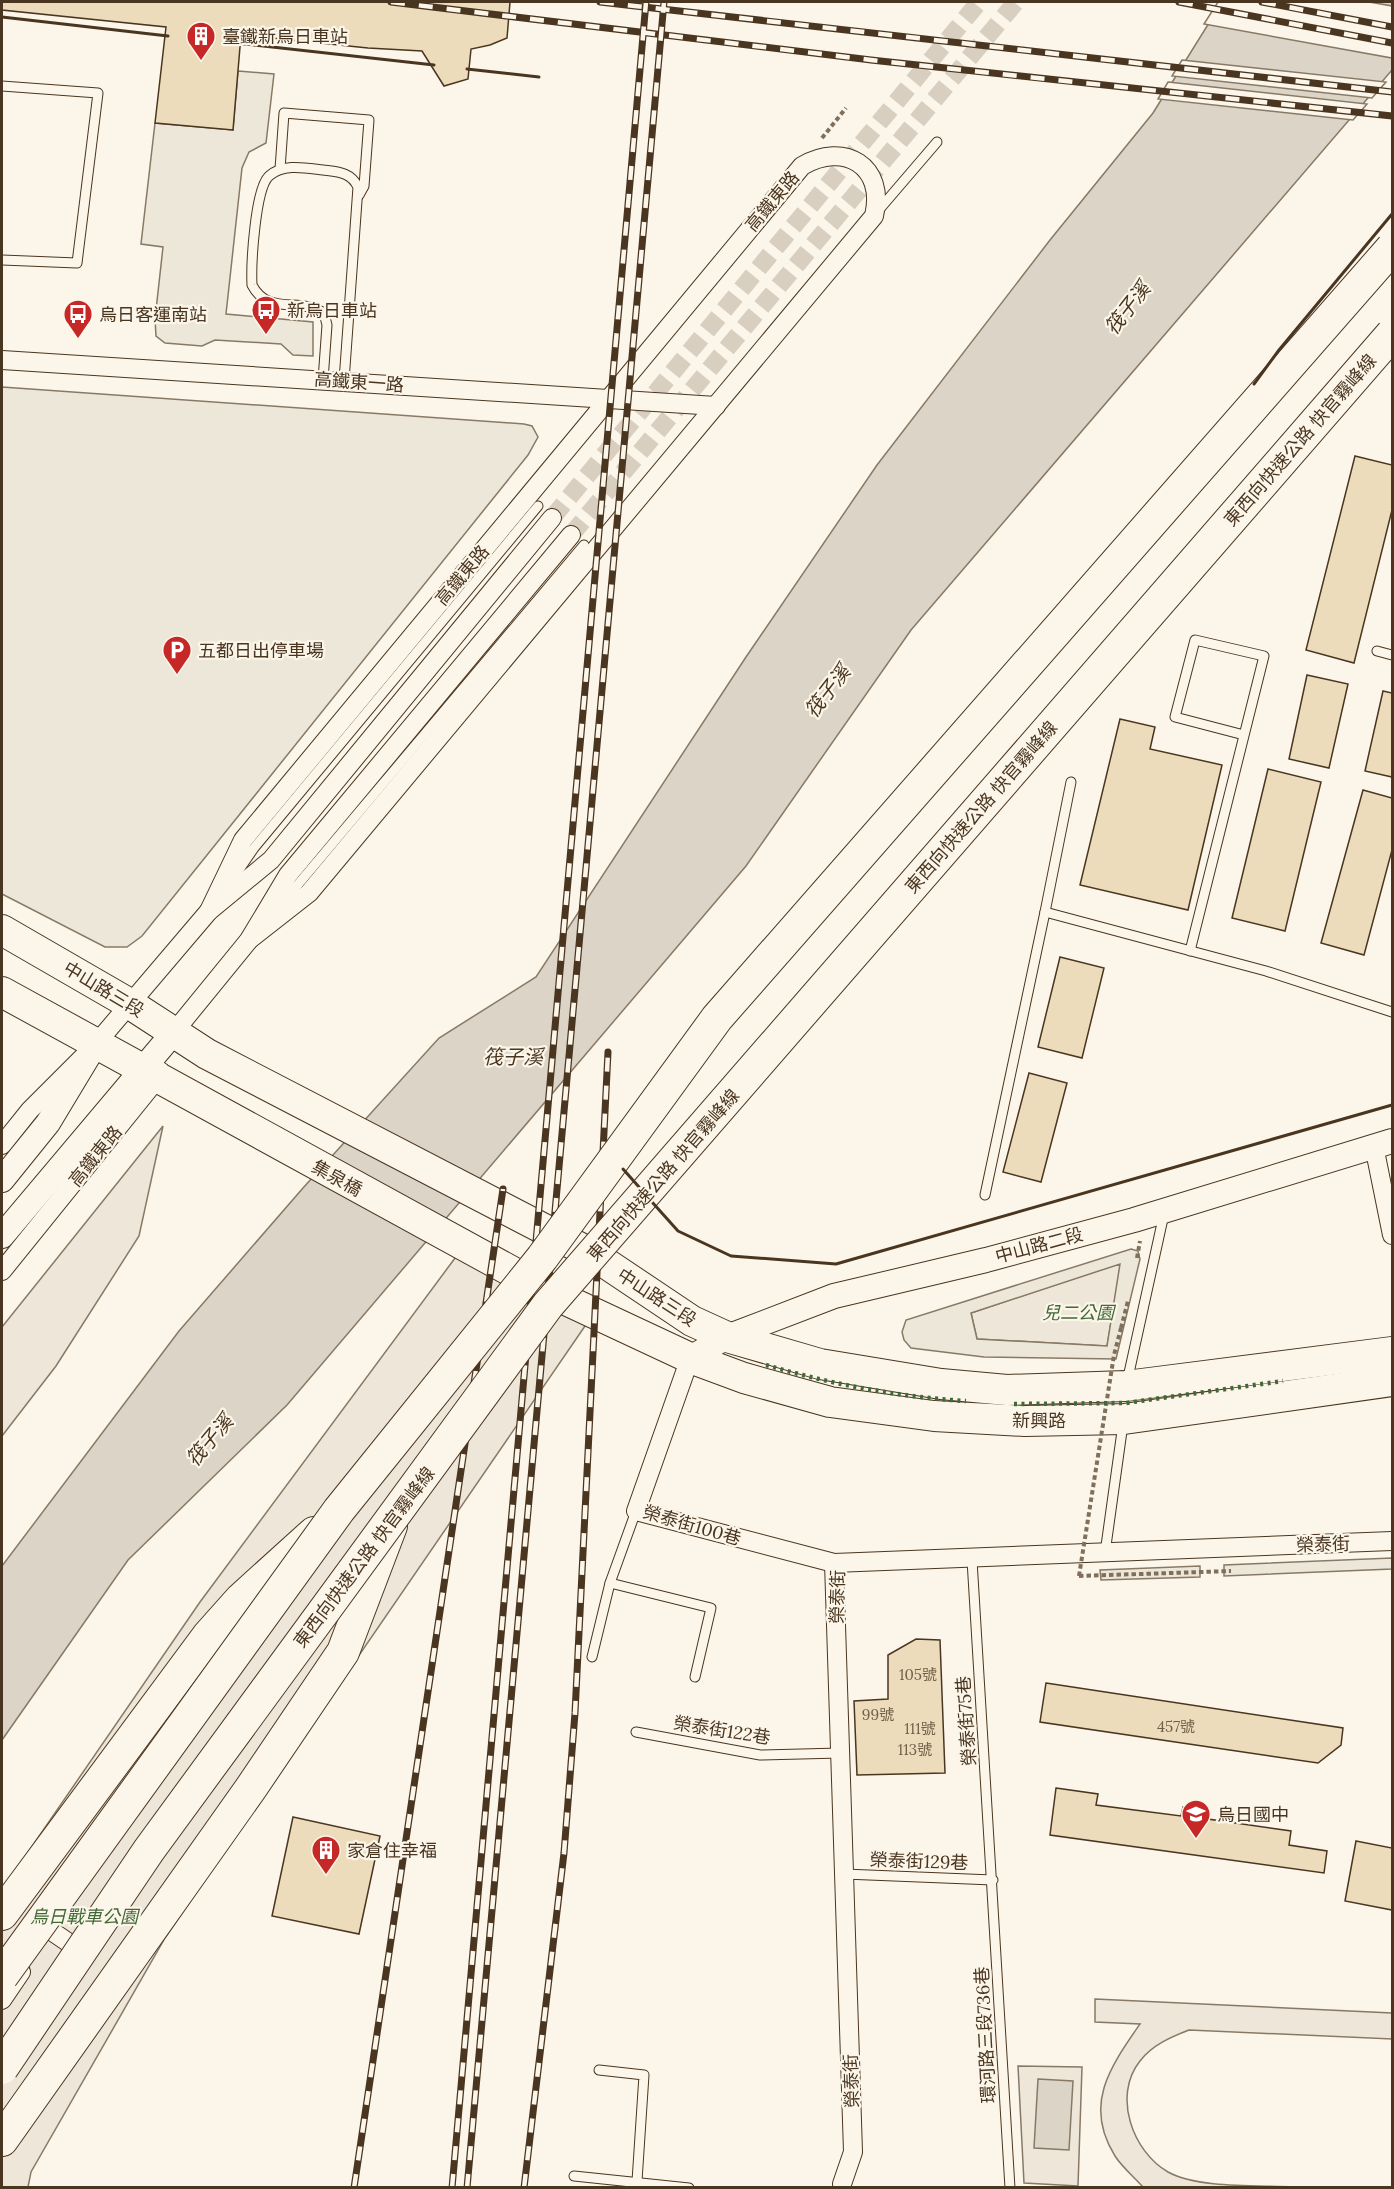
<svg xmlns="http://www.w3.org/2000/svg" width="1394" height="2189" font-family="Lora,'Noto Sans TC',serif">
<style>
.green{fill:#ede6d9;stroke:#887966;stroke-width:1.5}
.parking{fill:#ede7d9;stroke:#887966;stroke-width:1.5;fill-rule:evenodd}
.water{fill:#dcd4c6;stroke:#887966;stroke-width:1.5}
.pier{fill:#fbf6e9;stroke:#887966;stroke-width:1.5}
.building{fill:#ecdcbc;stroke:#4a3520;stroke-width:1.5}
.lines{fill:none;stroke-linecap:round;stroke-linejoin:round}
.minor-tunnel{stroke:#d8cfc1;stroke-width:18;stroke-dasharray:18 9;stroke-linecap:butt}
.service-casing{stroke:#4a3520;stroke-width:11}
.minor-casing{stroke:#4a3520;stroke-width:20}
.tertiary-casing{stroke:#4a3520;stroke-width:26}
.primary-casing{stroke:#4a3520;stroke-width:32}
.trunk-casing{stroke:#4a3520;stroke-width:34}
.path{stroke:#7f6f5c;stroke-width:4;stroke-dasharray:4.5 3;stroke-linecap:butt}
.service{stroke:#fbf6e9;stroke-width:9}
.minor{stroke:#fbf6e9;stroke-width:18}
.tertiary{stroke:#fbf6e9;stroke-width:24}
.primary{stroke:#fbf6e9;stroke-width:30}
.trunk{stroke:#fbf6e9;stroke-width:32}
.rail-casing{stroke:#4a3520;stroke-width:7}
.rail{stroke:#fbf6e9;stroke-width:4.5;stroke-dasharray:14;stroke-linecap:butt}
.trunk-bridge-casing{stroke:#4a3520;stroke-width:34;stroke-linecap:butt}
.path-bridge{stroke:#7f6f5c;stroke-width:4;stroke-dasharray:4.5 3;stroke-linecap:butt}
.trunk-bridge{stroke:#fbf6e9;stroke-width:32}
.hedge{stroke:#436837;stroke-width:4.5;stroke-dasharray:3 4.5;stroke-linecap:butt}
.wall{stroke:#4a3520;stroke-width:3}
.labels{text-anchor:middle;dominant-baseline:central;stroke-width:4.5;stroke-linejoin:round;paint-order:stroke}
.number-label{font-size:15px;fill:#725f47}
.poi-label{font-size:18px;fill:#4a3520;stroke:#fbf6e9;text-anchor:start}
.street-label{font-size:18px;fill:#4a3520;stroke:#fbf6e9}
.park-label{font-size:18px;font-style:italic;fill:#436837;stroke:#fbf6e9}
.water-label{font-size:20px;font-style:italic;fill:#4a3520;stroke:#fbf6e9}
</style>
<rect width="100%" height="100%" fill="#fbf6e9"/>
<g class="green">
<polygon points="163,1126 139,1236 56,1366 2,1436 2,1327"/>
<polygon points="461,1250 596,1310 165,1938 31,2172 28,2187 2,2188 2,1890 200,1602"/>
<polygon points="1121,1263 1107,1346 977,1339 971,1313"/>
<path d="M1095,1999l297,14v26l-203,-9c-18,7 -37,15 -49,31 -28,35 -7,91 28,111 31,17 91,13 126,15h-151c-9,-10 -21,-20 -28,-31 -32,-51 -5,-89 25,-132l-45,-2z"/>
<polygon points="1018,2066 1082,2067 1078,2186 1024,2183"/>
</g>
<g class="parking">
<polygon points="238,71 274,74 266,143 249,152 242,168 226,314 313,322 313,356 293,355 281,344 215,340 202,346 165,343 156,336 155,319 163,247 141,244 155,123 233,130"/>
<polygon points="2,387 524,424 532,426 538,437 528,455 142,936 127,947 105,947 2,894"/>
<path d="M1131,1249l7,2 2,8 -24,100 -132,-2 -73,-9 -7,-8 -2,-8 4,-12zM1120,1264l-13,82 -130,-7 -6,-26z"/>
<polygon points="1392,1558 1392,1569 1224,1576 1224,1565"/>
<polygon points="1200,1566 1200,1577 1101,1580 1100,1570"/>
</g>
<g class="water">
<polygon points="1222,2 1392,2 1392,70 911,630 746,866 287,1405 128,1560 2,1740 2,1566 179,1331 303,1188 439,1038 536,977 746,657 877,465 1050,240 1153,113"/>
<polygon points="1038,2079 1073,2081 1069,2150 1034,2148"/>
</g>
<g class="pier">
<polygon points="1218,2 1369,2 1392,6 1392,58 1204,24"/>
<polygon points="1182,60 1386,82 1372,98 1172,76"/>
<polygon points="1168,82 1367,104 1353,120 1158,99"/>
</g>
<g class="building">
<polygon points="2,2 510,2 507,38 490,45 471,49 468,79 444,86 422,51 368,48 241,35 233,130 155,123 166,27 2,10"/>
<polygon points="1355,456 1392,465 1392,510 1354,663 1306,650"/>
<polygon points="1307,675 1348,684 1329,768 1289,759"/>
<polygon points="1383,691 1392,693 1392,777 1365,771"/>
<polygon points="1120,719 1155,727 1150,749 1222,765 1188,910 1080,885"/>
<polygon points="1268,769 1321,782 1285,931 1232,918"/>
<polygon points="1363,790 1392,798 1392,850 1364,955 1321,943"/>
<polygon points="1060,957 1104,968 1082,1058 1038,1047"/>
<polygon points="1029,1073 1067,1083 1041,1182 1003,1172"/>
<polygon points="916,1639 940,1640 945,1773 857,1775 854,1701 888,1699 888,1655"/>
<polygon points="1046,1683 1343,1728 1341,1745 1318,1763 1040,1722"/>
<polygon points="1056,1788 1098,1794 1096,1805 1181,1816 1183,1807 1209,1810 1208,1819 1291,1831 1289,1845 1327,1851 1324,1873 1050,1835"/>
<polygon points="293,1817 380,1836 359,1934 272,1916"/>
<polygon points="1356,1841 1392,1848 1392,1910 1345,1901"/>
</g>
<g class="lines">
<g class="minor-tunnel">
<polyline points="552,518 979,2"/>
<polyline points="571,535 1016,2"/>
</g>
<g class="service-casing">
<g id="service">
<polyline points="2,86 98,93 77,263 2,260"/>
<polyline points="280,169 284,113 369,120 364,186 359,195"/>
<polyline points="877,212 937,142"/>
<path d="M323,380l4,-55 -3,-12c-24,-16 -56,3 -72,-28 -1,-21 3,-96 17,-109 14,-13 37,-8 54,-6 15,2 28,2 35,17l-14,194"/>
<polyline points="1377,651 1392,655"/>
<polyline points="232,880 254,848 538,506"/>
<polyline points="279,907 584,545"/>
<polyline points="1045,912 1071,782"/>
<polyline points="1190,951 1264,656 1195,640 1175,717 1244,735"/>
<polyline points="985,1195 1045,912 1266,971 1392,1012"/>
<polyline points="1127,1382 1164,1214"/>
<polyline points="1105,1553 1123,1424"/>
<polyline points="972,1560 1010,2188"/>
<polyline points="610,1583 711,1608 695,1677"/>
<polyline points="592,1657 610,1583 636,1511"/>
<polyline points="636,1732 760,1755 840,1753"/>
<polyline points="844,1874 993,1880"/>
<polyline points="599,2070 644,2075 637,2181"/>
<polyline points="574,2176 689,2188"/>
</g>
</g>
<g class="minor-casing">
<g id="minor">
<polyline points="2,360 716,406"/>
<path d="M209,911l34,-71 559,-674c42,-25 84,0 72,50l-565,677 -60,47"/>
<polyline points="171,1039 174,1032 249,940 288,875 571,535"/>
<polyline points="2,1145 30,1110 95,1045 209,911 271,860 552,518"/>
<polyline points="1374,1146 1392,1235"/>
<polyline points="2,1271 157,1079 160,1071"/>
<polyline points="690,1358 636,1511 834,1563"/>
<polyline points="50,1930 69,1943"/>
<polyline points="2,2000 21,1972"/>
<polyline points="842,2184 853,2152 834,1563 1392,1541"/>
</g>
</g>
<g class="tertiary-casing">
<g id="tertiary">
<polyline points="2,1180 48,1123 95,1045"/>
<polyline points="2,1236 174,1032"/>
<polyline points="690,1358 727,1337 834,1296 986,1260 1134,1220 1392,1141"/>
</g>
</g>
<g class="primary-casing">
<g id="primary">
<polyline points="2,930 130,1004 207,1054 592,1254 692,1321 727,1337 820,1364 941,1384 1007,1390 1126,1386 1392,1352"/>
<polyline points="2,992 551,1293 690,1358 744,1378 830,1402 934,1416 1025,1421 1124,1419 1392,1381"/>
</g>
</g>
<g class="trunk-casing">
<g id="trunk">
<polyline points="2,1914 208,1636 241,1599 314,1533"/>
<polyline points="2,2140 251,1788 343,1652 391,1526"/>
</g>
</g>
<g class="path">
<polyline points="822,138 846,108"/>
<polyline points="1137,1258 1140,1241"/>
<polyline points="1121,1328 1128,1301"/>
<polyline points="1079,1576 1231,1571"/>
</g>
<use href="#service" class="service"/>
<use href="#minor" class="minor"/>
<use href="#tertiary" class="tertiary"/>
<use href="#primary" class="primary"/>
<use href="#trunk" class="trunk"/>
<g class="rail-casing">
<g id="rail">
<polyline points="391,2 871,60 1392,116"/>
<polyline points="600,2 1392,92"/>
<polyline points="1179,2 1392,43"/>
<polyline points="1262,2 1392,27"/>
<polyline points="354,2188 503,1189"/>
<polyline points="452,2188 646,2"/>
<polyline points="467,2188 664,2"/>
<polyline points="524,2188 564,1853 575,1713 608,1052"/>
</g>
</g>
<use href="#rail" class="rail"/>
<g class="trunk-bridge-casing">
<g id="trunk-bridge">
<polyline points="2,1976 339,1510 542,1258 717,1018 1392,248"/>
<polyline points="2,2068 149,1850 548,1305 1392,334"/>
</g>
</g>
<polyline class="path-bridge" points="1079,1576 1114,1355 1121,1328"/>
<use href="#trunk-bridge" class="trunk-bridge"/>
<g class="hedge">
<path d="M766,1365c65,19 132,32 200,36"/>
<polyline points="1014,1404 1126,1403 1283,1381"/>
</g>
<g class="wall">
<polyline points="2,17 168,36"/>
<polyline points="237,43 434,65"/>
<polyline points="467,69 539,77"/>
<polyline points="1254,384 1279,350 1392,214"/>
<polyline points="623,1169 639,1187"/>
<polyline points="652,1202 678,1231 731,1256 836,1264 1392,1105"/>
</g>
</g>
<defs>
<g id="building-pin" transform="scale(1.5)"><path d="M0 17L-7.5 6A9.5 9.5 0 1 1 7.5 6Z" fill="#c62828" stroke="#fbf6e9"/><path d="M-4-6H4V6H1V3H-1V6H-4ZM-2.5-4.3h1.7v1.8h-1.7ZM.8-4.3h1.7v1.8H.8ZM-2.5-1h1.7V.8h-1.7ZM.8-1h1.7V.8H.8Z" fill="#fff"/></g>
<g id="bus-pin" transform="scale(1.5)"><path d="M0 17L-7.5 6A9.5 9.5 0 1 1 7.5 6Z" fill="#c62828" stroke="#fbf6e9"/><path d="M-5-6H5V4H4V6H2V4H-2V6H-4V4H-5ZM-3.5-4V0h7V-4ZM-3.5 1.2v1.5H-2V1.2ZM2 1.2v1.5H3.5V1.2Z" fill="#fff"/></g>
<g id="parking-pin" transform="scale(1.5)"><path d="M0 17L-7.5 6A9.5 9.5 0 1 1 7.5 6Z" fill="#c62828" stroke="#fbf6e9"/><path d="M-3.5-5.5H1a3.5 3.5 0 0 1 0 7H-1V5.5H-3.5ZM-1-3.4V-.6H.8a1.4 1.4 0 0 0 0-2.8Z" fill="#fff"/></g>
<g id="school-pin" transform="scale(1.5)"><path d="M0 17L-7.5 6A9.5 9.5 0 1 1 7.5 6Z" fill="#c62828" stroke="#fbf6e9"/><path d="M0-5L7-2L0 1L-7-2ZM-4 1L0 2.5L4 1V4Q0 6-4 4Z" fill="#fff"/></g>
</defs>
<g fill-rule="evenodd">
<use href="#building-pin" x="201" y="36"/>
<use href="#bus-pin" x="266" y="310"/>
<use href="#bus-pin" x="78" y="314"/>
<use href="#parking-pin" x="177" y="650"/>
<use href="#school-pin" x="1196" y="1814"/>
<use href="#building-pin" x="326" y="1850"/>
</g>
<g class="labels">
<g class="number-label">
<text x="918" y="1674">105號</text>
<text x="878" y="1714">99號</text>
<text x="1176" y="1726">457號</text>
<text x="920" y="1728">111號</text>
<text x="915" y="1749">113號</text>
</g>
<g class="poi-label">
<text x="222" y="36">臺鐵新烏日車站</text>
<text x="287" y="310">新烏日車站</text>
<text x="99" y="314">烏日客運南站</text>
<text x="198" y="650">五都日出停車場</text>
<text x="1217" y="1814">烏日國中</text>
<text x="347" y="1850">家倉住幸福</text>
</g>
<g class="street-label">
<text transform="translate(772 201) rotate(-50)">高鐵東路</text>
<text transform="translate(359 382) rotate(4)">高鐵東一路</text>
<text transform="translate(1300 440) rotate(-49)">東西向快速公路 快官霧峰線</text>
<text transform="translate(462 575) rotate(-50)">高鐵東路</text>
<text transform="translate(981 807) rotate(-49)">東西向快速公路 快官霧峰線</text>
<text transform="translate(104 989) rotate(31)">中山路三段</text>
<text transform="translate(95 1156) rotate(-51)">高鐵東路</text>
<text transform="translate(663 1175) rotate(-49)">東西向快速公路 快官霧峰線</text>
<text transform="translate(337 1178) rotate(29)">集泉橋</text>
<text transform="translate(1039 1245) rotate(-15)">中山路二段</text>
<text transform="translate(657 1297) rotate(33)">中山路三段</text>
<text x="1039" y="1420">新興路</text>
<text transform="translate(692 1525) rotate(16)">榮泰街100巷</text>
<text transform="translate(1323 1544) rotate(-2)">榮泰街</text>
<text transform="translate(364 1557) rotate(-53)">東西向快速公路 快官霧峰線</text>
<text transform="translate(837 1597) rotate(-89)">榮泰街</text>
<text transform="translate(966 1721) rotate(-94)">榮泰街75巷</text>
<text transform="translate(722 1730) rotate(9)">榮泰街122巷</text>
<text transform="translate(919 1861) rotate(2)">榮泰街129巷</text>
<text transform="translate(985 2035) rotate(-93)">環河路三段736巷</text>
<text transform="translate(851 2081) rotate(-92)">榮泰街</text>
</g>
<g class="park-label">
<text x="1078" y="1312">兒二公園</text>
<text x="84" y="1916">烏日戰車公園</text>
</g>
<g class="water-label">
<text transform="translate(1127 308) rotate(-52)">筏子溪</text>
<text transform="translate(827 691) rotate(-52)">筏子溪</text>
<text x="513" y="1056">筏子溪</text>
<text transform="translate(209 1440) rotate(-50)">筏子溪</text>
</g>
</g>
<rect width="1394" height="2189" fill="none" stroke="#4a3520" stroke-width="6"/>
</svg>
